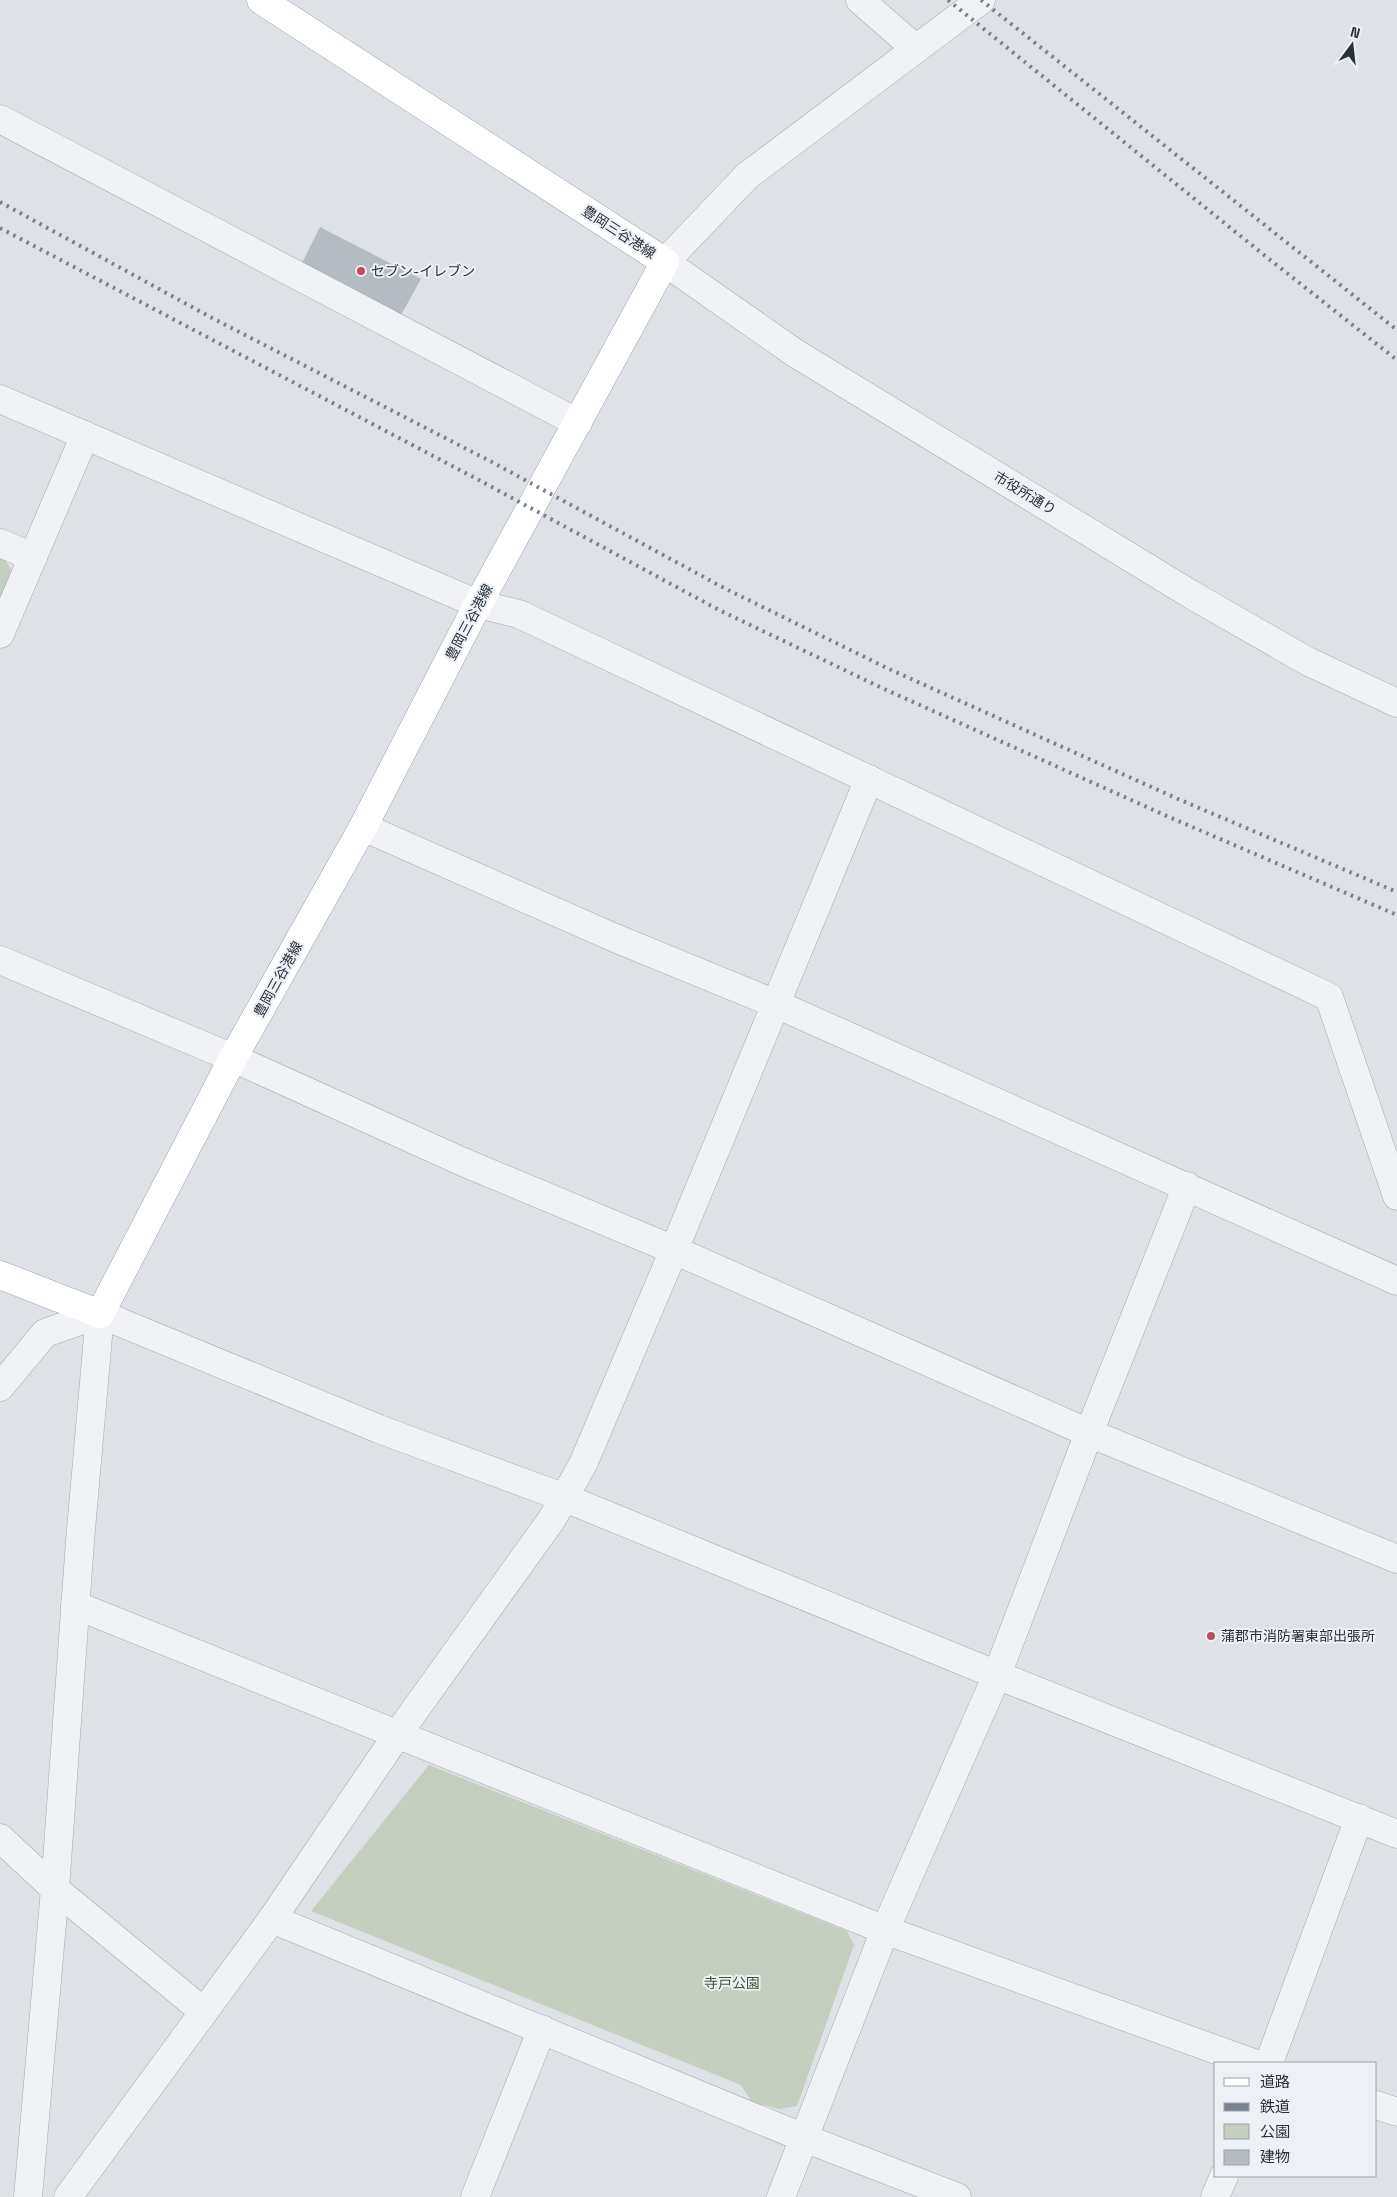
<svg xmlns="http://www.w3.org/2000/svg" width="1397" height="2197" font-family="'Space Grotesk','Noto Sans JP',sans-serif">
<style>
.green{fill:#c4cfbf}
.building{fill:#b5bbc3}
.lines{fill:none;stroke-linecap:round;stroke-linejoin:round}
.minor-casing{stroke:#a4a8b0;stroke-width:29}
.major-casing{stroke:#9ea6b1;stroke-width:29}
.minor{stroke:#f0f2f5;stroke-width:28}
.major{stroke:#fff;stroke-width:28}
.rail{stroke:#78818f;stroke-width:4;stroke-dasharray:2.5 5;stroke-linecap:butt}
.poi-dot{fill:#c34b60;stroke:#edf0f4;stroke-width:2}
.labels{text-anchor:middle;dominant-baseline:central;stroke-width:4;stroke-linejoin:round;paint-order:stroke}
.street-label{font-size:14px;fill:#28303c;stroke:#edf0f4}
.poi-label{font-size:14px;fill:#28303c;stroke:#edf0f4;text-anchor:start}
.park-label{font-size:14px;fill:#3d5637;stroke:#edf0f4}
</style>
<rect width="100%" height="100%" fill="#dee1e6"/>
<g class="green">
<polygon points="0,552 12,571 0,598"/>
<polygon points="429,1765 847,1931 854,1945 797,2106 779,2109 752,2102 741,2085 311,1911"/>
</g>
<polygon class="building" points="320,227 421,279 401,315 302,263"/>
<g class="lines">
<g class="minor-casing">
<g id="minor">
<polyline points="860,0 916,49"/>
<polyline points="981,0 747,176 665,262 795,353 1192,595 1307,661 1397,703"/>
<polyline points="0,119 578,423"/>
<polyline points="0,399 478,604 519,614 1329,997 1397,1196"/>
<polyline points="0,543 33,557"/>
<polyline points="0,634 85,435"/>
<polyline points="363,827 615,938 776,1004 1397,1281"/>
<polyline points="0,960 233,1058 463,1162 674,1250 1089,1433 1397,1559"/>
<polyline points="0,1387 45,1333 100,1314 379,1429 565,1498 997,1675 1397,1834"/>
<polyline points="75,1605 885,1930 1253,2063"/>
<polyline points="0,1838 55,1889 204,2012"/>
<polyline points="272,1919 804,2138 957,2197"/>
<polyline points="1269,2063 1359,1818"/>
<polyline points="1376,2105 1397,2112"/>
<polyline points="28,2197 55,1889 80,1541 100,1314"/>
<polyline points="68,2197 272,1919 397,1735 552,1519 583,1464 674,1250 869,779"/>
<polyline points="475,2197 542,2029"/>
<polyline points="781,2197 885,1930 997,1675 1089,1433 1187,1186"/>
<polyline points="1215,2197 1224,2176"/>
</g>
</g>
<g class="major-casing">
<polyline id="major" points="0,1275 100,1314 233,1058 363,827 478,604 665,262 261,0"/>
</g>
<use href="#minor" class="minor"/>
<use href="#major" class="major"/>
<g class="rail">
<polyline points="948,0 1269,259 1397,360"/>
<polyline points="981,0 1397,330"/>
<polyline points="0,202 214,319 490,461 724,588 889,669 1178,799 1397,892"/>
<polyline points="0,228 477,479 719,610 882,688 1169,817 1397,915"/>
</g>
</g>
<g class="poi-dot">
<circle cx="361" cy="271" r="5"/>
<circle cx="1211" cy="1636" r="5"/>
</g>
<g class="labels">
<g class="street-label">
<text transform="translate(619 232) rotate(33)">豊岡三谷港線</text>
<text transform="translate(1025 493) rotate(31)">市役所通り</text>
<text transform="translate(469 622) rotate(-62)">豊岡三谷港線</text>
<text transform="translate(278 979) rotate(-61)">豊岡三谷港線</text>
</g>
<g class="poi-label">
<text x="371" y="271">セブン-イレブン</text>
<text x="1221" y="1636">蒲郡市消防署東部出張所</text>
</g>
<g class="park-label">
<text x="732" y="1983">寺戸公園</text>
</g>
</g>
<rect x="1214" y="2062" width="162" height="115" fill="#edf0f4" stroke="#9ea3aa"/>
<rect x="1224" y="2078" width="25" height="8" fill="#ffffff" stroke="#9ea3aa"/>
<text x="1260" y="2087" font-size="15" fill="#28303c">道路</text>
<rect x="1224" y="2103" width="25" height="8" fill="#78818f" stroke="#9ea3aa"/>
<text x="1260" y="2112" font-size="15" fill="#28303c">鉄道</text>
<rect x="1224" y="2124" width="25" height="15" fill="#c4cfbf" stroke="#9ea3aa"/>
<text x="1260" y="2137" font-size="15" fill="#28303c">公園</text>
<rect x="1224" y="2150" width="25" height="15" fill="#b5bbc3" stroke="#9ea3aa"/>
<text x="1260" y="2162" font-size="15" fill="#28303c">建物</text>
<g transform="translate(1352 45) rotate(15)" stroke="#edf0f4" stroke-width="4" paint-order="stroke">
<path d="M0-4L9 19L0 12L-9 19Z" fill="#28303c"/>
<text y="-8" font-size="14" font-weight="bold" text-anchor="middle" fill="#28303c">N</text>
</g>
</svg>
